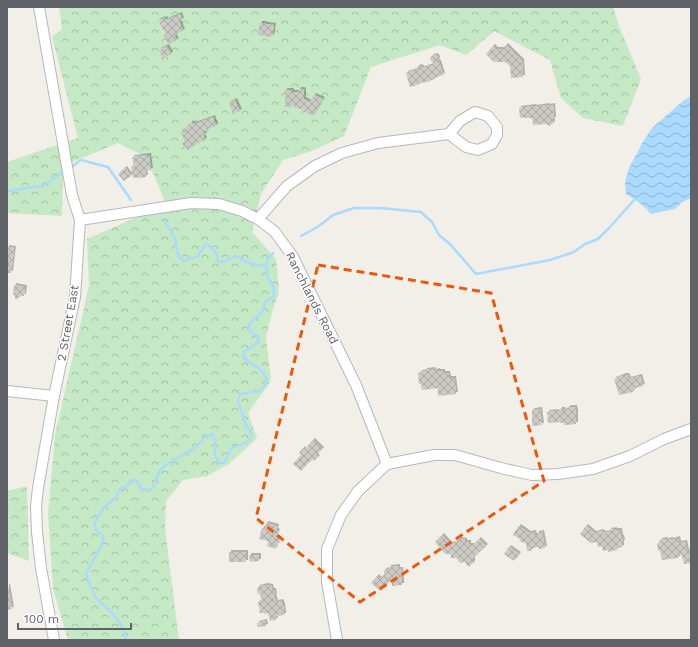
<svg xmlns="http://www.w3.org/2000/svg" width="698" height="647" font-family="'Work Sans',sans-serif">
<style>
.forest{fill:url(#forest-crowns)}
.water{fill:url(#water-waves)}
.lines{fill:none;stroke-linecap:round;stroke-linejoin:round}
.stream{stroke:#aadaff;stroke-width:2.5}
.building{fill:url(#building-cross-hatch);filter:url(#shadow)}
.minor-casing{stroke:#b5b8bc;stroke-width:12}
.minor{stroke:#fff;stroke-width:10}
.marked{fill:none;stroke:#e8590c;stroke-width:3;stroke-dasharray:8 5;stroke-linejoin:round}
.labels{text-anchor:middle;dominant-baseline:central;stroke-width:3;stroke-linejoin:round;paint-order:stroke}
.street-label{font-size:12px;fill:#5f6368;stroke:#fff}
</style>
<defs>
<pattern id="forest-crowns" width="20" height="18" patternUnits="userSpaceOnUse"><rect width="20" height="18" fill="#c5e8c5"/><path d="M2 6a3 3 0 1 1 6 0M12 15a3 3 0 1 1 6 0" fill="none" stroke="#a3c0a4"/></pattern>
<pattern id="water-waves" width="16" height="10" patternUnits="userSpaceOnUse"><rect width="16" height="10" fill="#aadaff"/><path d="M0 5q4-4 8 0t8 0" fill="none" stroke="#8eb4d2"/></pattern>
<pattern id="building-cross-hatch" width="8" height="8" patternUnits="userSpaceOnUse"><rect width="8" height="8" fill="#cccac5"/><path d="M0 0l8 8M0 8l8-8" fill="none" stroke="#a9a8a4"/></pattern>
<filter id="shadow"><feDropShadow dx="2" dy="-2" stdDeviation="0" flood-color="#0004"/></filter>
</defs>
<rect width="100%" height="100%" fill="#f1efe8"/>
<g class="forest">
<polygon points="59,7 613,7 619,26 641,79 623,126 583,118 561,98 550,60 494,31 466,55 440,45 371,67 344,136 312,151 283,160 261,194 252,232 276,259 279,292 273,309 266,336 271,381 248,413 257,438 229,464 207,476 183,480 166,501 165,529 179,640 68,640 53,589 48,514 55,435 89,286 87,239 166,204 146,157 118,143 63,166 62,216 7,213 7,162 78,138 52,37 62,29"/>
<polygon points="27,486 29,561 7,553 7,491"/>
</g>
<path class="water" d="M691,96v102l-9,4 -7,7 -24,5c-7,-8 -15,-14 -25,-20l-1,-12 4,-14 15,-28 8,-12 31,-27z"/>
<g class="lines">
<g class="stream">
<polyline points="70,168 81,160 108,167 131,200"/>
<polyline points="7,191 43,186 66,170"/>
<path d="M165,221l10,18 4,19 5,3 14,-5 8,-12c7,4 11,8 12,17l6,1 11,-6 19,9h12"/>
<polyline points="301,236 319,226 333,215 354,208 380,208 421,212 432,222 439,235 450,244 476,274 550,260 574,252 585,244 598,239 610,227 635,199"/>
<polyline points="266,265 268,259 273,253"/>
<path d="M126,640c-4,-15 -8,-21 -19,-32 -3,-3 -7,-5 -9,-8 -6,-7 -9,-17 -12,-26l17,-32v-6l-7,-6 -2,-7 13,-19 7,-4 6,-11 7,-3 3,-5 5,-1 4,4 2,5 6,1 5,-1 3,-6 5,-13 7,-6 29,-17 10,-11 6,-2c1,2 3,4 3,6 3,10 -6,13 6,23h3l8,-16c8,-1 15,-3 19,-10l-1,-7 -4,-4 -6,-19 -2,-7 2,-6 18,-3 5,-3 4,-7c-5,-16 -13,-13 -23,-23v-6l14,-10 1,-5 -7,-4 -4,-6 4,-6 11,-10 2,-9 9,-6 -1,-10 -5,-8 -2,-13"/>
</g>
</g>
<g class="building">
<polygon points="180,14 182,20 179,21 183,31 174,35 177,40 168,44 164,35 166,34 158,20 165,18 166,20"/>
<polygon points="260,23 274,25 272,37 258,35"/>
<polygon points="506,45 522,61 523,77 511,78 510,66 505,62 494,62 486,54 493,46 496,49 503,49"/>
<polygon points="167,46 171,54 162,58 159,50"/>
<polygon points="435,55 437,56 438,59 437,61 439,62 443,75 434,78 435,79 431,80 431,81 422,83 421,82 419,82 420,84 417,85 410,87 406,73 416,70 417,67 420,66 423,68 432,65 433,62 431,61 430,58 432,56"/>
<polygon points="299,89 303,89 304,90 304,99 310,102 314,95 323,99 313,116 299,108 294,108 294,106 291,106 291,107 285,107 285,90 292,90 292,92 298,92"/>
<polygon points="235,100 240,111 233,114 229,103"/>
<polygon points="547,105 547,106 553,105 554,119 552,119 553,121 553,123 551,125 549,126 547,124 533,125 532,118 524,118 524,117 520,118 519,108 534,106 535,107"/>
<polygon points="213,117 216,126 203,131 205,135 203,135 205,140 194,145 193,147 188,149 184,147 182,143 185,142 181,133 187,131 186,127 190,125 190,124 192,123 194,124"/>
<polygon points="149,155 151,170 145,171 146,177 137,178 137,177 133,178 131,166 134,166 132,157"/>
<polygon points="125,168 131,176 124,181 118,174"/>
<polygon points="7,247 14,248 11,273 7,273"/>
<polygon points="14,285 25,287 24,296 18,295 18,299 15,299 15,295 13,295"/>
<polygon points="433,369 434,371 438,370 438,371 443,371 443,373 448,373 449,378 454,378 456,394 438,396 438,388 422,390 421,384 419,384 418,373 421,373 420,372 425,371 425,370"/>
<polygon points="624,375 627,375 629,379 640,376 643,386 632,389 633,392 619,395 614,379"/>
<polygon points="570,407 575,407 576,412 576,424 566,425 564,425 564,423 560,423 560,422 548,423 547,412 559,411 560,409 563,409 564,411 567,410 567,408"/>
<polygon points="540,409 542,425 532,426 532,410"/>
<polygon points="313,440 322,449 316,455 318,457 314,461 312,459 309,463 309,462 301,471 293,464 301,455 299,453 303,448 304,450"/>
<polygon points="266,523 277,526 276,530 278,531 275,537 278,537 277,544 279,545 276,545 275,549 267,546 268,541 259,539 262,528 265,529"/>
<polygon points="519,526 529,533 534,532 535,536 537,535 537,533 542,532 545,548 539,549 539,547 532,548 531,551 527,551 526,544 524,542 523,543 519,540 520,539 513,535 516,529 517,529"/>
<polygon points="586,526 594,533 602,531 603,533 610,532 609,530 615,529 615,530 620,530 621,537 622,537 623,542 622,542 622,547 617,548 617,550 608,552 608,550 603,551 602,546 598,547 597,542 591,543 580,534"/>
<polygon points="442,535 451,545 452,543 455,544 455,542 458,542 459,539 465,540 465,542 469,542 469,545 473,545 479,539 486,546 473,558 473,563 469,567 465,563 465,561 464,562 460,563 458,561 457,558 451,558 451,554 445,554 435,542"/>
<polygon points="678,538 679,543 685,542 687,551 691,550 691,563 684,564 681,553 679,554 679,556 678,558 662,560 660,551 658,550 657,545 660,540 665,539 667,541 667,540 671,539 671,540"/>
<polygon points="509,547 519,554 514,561 504,554"/>
<rect x="229" y="552" width="17" height="10"/>
<polygon points="249,555 259,555 259,561 250,562"/>
<polygon points="398,566 398,569 401,569 402,581 402,585 397,585 397,586 392,586 392,581 390,581 380,591 371,583 377,576 380,579 384,575 384,570 389,569 389,567"/>
<polygon points="266,585 271,586 272,590 274,590 275,595 274,595 276,602 281,601 283,605 284,615 275,616 276,620 270,621 268,613 264,614 264,613 260,613 258,602 262,601 260,594 258,594 257,589 258,587"/>
<polygon points="7,586 8,586 12,609 7,610"/>
<polygon points="265,621 266,626 258,627 257,623"/>
</g>
<g class="lines">
<g class="minor-casing">
<g id="minor">
<polyline points="39,7 72,195 80,220 75,297 54,396 38,488 36,506 37,532 41,568 54,640"/>
<polygon points="475,112 488,116 497,127 497,135 492,144 478,150 466,147 449,134 460,121"/>
<polyline points="258,219 287,186 315,166 342,153 378,143 449,134"/>
<polyline points="80,220 191,203 219,204 242,211 258,219 275,232 293,257 356,385 387,464"/>
<polyline points="7,391 54,396"/>
<polyline points="337,640 327,582 327,549 341,515 358,491 387,464 434,455 455,455 501,468 532,475 558,474 593,469 630,456 664,439 691,429"/>
</g>
</g>
<use href="#minor" class="minor"/>
</g>
<path class="marked" d="M318,265l173,28 53,188 -184,121 -104,-84z"/>
<g class="labels">
<g class="street-label">
<text transform="translate(312 298) rotate(63)">Ranchlands Road</text>
<text transform="translate(68 323) rotate(-80)">2 Street East</text>
</g>
</g>
<rect width="698" height="647" fill="none" stroke="#5f6368" stroke-width="16"/>
<path d="M18 623v6h113v-6" fill="none" stroke="#5f6368" stroke-width="2"/>
<text x="24" y="623" font-size="12" fill="#5f6368" stroke="#ffffff" stroke-width="3" paint-order="stroke">100 m</text>
</svg>
